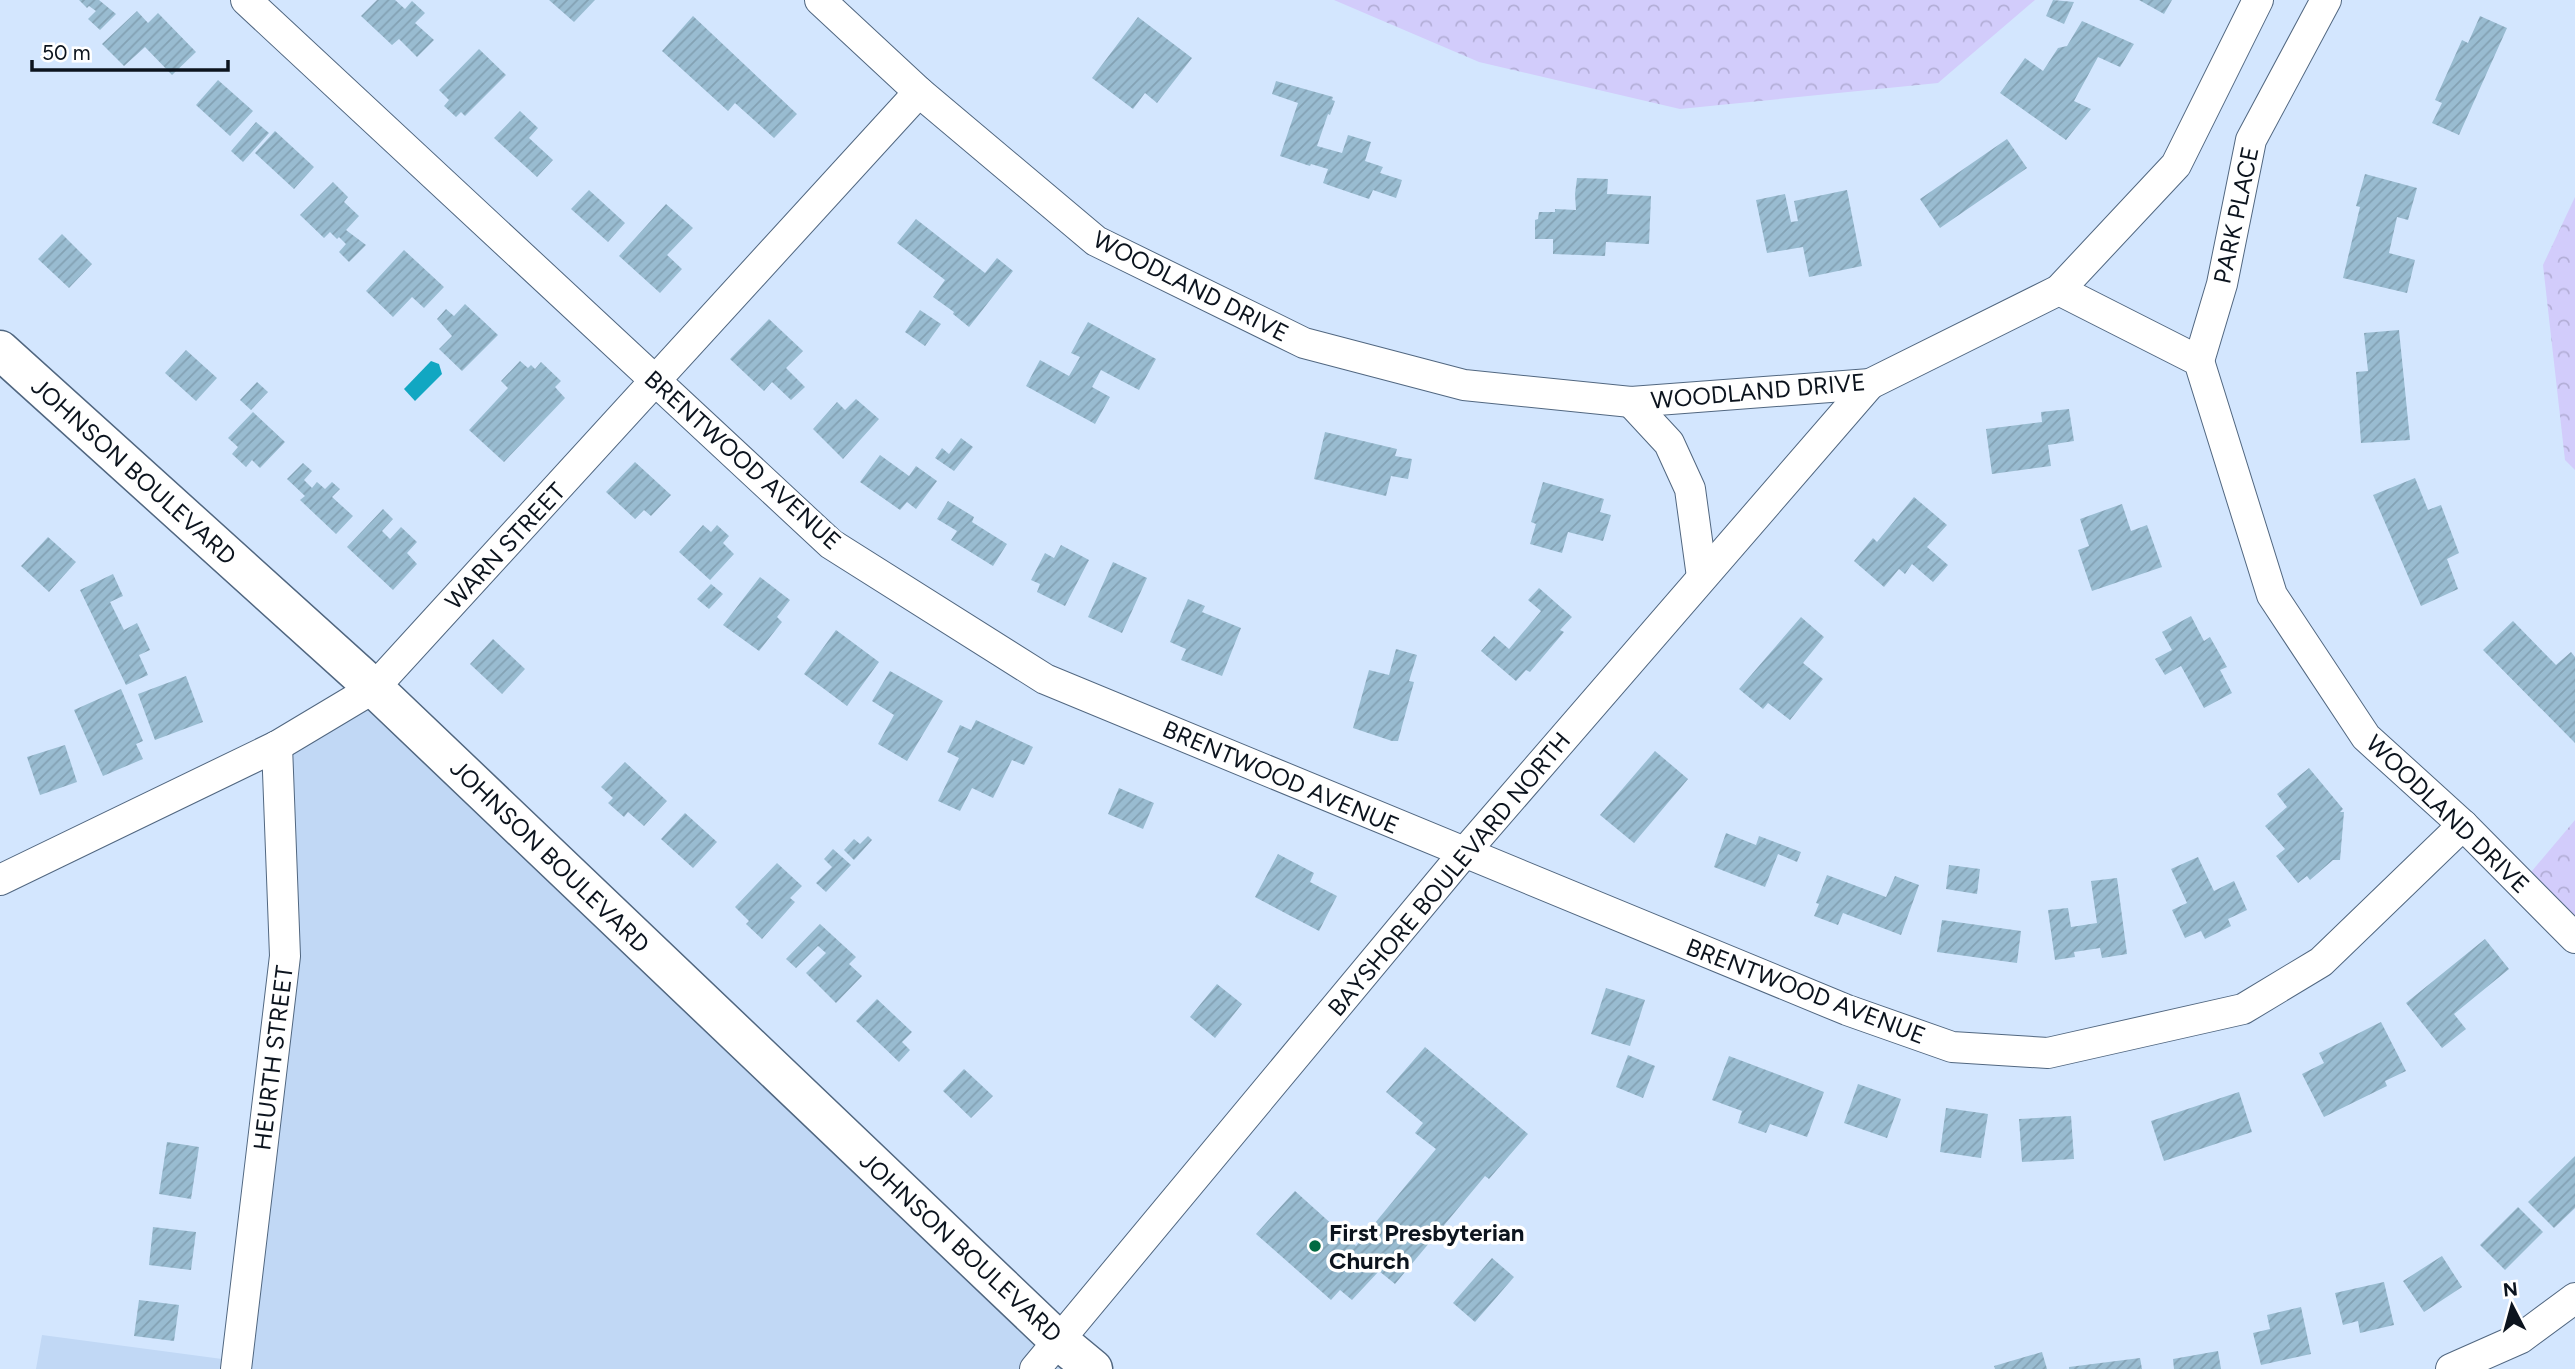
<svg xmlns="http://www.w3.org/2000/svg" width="2575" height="1369" font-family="Figtree,sans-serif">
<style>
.built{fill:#c1d8f5}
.forest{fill:url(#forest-crowns)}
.water{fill:#11a7c2}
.building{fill:url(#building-hatch)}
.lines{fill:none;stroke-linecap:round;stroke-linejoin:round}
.minor-casing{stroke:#516780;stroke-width:32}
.major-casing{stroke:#516780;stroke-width:41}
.minor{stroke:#fff;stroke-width:30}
.major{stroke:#fff;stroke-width:38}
.poi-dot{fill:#026b42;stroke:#fff;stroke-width:2.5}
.labels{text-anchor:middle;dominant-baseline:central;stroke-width:7;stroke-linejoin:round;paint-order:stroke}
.street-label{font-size:24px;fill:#0c141e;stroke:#fff}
.poi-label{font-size:24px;font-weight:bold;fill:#0c141e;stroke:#fff;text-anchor:start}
</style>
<defs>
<pattern id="forest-crowns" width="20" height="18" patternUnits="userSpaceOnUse" patternTransform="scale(1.75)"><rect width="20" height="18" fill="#d2ccfb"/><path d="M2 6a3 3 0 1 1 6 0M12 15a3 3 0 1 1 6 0" fill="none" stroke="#b3aed7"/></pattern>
<pattern id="building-hatch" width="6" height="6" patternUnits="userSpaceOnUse" patternTransform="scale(1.75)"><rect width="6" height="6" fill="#99bcd1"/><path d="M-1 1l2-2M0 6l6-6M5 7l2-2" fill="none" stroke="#83a1b3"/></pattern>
</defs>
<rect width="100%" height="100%" fill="#d3e6fe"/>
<polygon class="built" points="374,688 1093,1369 36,1369 42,1335 237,1361 285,956 277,746"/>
<g class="forest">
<polygon points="1334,0 2035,0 1938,83 1680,109 1479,62"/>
<polygon points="2575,197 2575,470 2565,460 2543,265"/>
<polygon points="2575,820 2575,938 2521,884"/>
</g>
<polygon class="water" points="431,361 439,364 442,374 415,401 404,389"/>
<g class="building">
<polygon points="79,0 99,0 116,14 100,30 88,19 96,11 89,6 87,8"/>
<polygon points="377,0 395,0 405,9 412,1 425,13 415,23 434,40 417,57 399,39 392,45 361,16"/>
<polygon points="549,0 595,0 574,22"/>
<polygon points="2053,0 2074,2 2064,24 2046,16"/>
<polygon points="2139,0 2172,0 2164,14"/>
<polygon points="137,11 148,23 158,13 196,52 172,75 145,47 124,66 102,44"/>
<polygon points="693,16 797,114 774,138 735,103 728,111 662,51"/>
<polygon points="2480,16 2507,28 2459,135 2432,123 2442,103 2435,100 2462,40 2468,43"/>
<polygon points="1138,17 1192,58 1157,103 1145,93 1133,109 1092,78"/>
<polygon points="2082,21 2134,44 2120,67 2098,57 2074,101 2091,109 2066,140 2000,93 2025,58 2043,71 2058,48 2067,46"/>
<polygon points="479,49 506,75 465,116 461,112 456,117 444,106 449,100 439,90"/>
<polygon points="218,80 253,111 230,136 196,105"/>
<polygon points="1276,81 1333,97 1332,100 1335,101 1330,115 1328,114 1317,146 1342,153 1348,135 1371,142 1365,161 1383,167 1380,173 1402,180 1396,198 1373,190 1369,199 1331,186 1323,183 1328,169 1311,164 1310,166 1280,156 1298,103 1272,94"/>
<polygon points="520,111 538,128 529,138 553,160 537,177 494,138"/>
<polygon points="256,122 269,133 243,162 231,151"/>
<polygon points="275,131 314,167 294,189 255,153"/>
<polygon points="2007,139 2027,168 1940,228 1920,199"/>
<polygon points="2365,174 2417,188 2408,220 2397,217 2389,253 2415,260 2407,293 2343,278 2360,207 2356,206"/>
<polygon points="1577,178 1608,179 1607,194 1651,196 1649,244 1606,242 1605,256 1553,254 1553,239 1535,239 1535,220 1538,219 1539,212 1555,212 1555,209 1576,210 1575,194"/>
<polygon points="333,182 348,197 344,202 359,216 346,230 366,245 349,262 339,252 346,244 339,237 337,239 330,232 324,238 300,215"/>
<polygon points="589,190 625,223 608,242 571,209"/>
<polygon points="1847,190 1862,266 1809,277 1803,247 1767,253 1756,200 1785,194 1791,222 1798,221 1794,201"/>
<polygon points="666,204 693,228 667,255 682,269 660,293 619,256"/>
<polygon points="916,219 985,273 997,258 1013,271 969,327 953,314 954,312 933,297 945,280 897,243"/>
<polygon points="62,234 92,264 69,288 38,259"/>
<polygon points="404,250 444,287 424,308 412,297 393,317 366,291"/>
<polygon points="465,304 498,335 462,371 439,349 452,336 437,319 446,309 454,316"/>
<polygon points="920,310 941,324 925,346 905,332"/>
<polygon points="769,319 803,351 786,368 805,387 791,400 772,382 764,391 730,359"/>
<polygon points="1088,322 1156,359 1139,390 1101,370 1092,387 1110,397 1095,424 1026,386 1040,360 1069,376 1080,357 1071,353"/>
<polygon points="2399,330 2410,440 2361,443 2356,372 2368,371 2364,333"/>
<polygon points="186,350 217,378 196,401 165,373"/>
<polygon points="520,361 528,368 531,365 535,369 541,362 561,381 555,387 565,398 504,462 469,430 508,388 501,381"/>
<polygon points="257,382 268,392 251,410 240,400"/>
<polygon points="856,399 879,419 843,459 813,429 837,402 845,410"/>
<polygon points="2069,409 2074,441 2048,445 2051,466 1992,474 1986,429 2042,422 2041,412"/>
<polygon points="253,412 285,442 260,468 252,460 246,467 232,454 238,447 228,438"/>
<polygon points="1325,432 1397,449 1395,456 1412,459 1408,479 1391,476 1386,496 1314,479"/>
<polygon points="961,438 973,447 954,471 935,458 942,448 949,454"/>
<polygon points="880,455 909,476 916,466 937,481 916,509 907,502 900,510 860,482"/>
<polygon points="635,462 671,495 651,516 644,510 635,519 606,492"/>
<polygon points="303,463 312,471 304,480 312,488 317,482 325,489 332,482 340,489 332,497 353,516 336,534 300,500 305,496 287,479"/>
<polygon points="2415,478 2428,510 2441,505 2459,553 2447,559 2458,589 2421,606 2373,495"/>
<polygon points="1543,482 1604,499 1600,512 1611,515 1603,541 1568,532 1562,553 1530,544 1536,524 1531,522"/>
<polygon points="1914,497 1947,525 1927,547 1948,565 1933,582 1912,564 1905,574 1899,569 1884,587 1854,561 1873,538 1877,542"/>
<polygon points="948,501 974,517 972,522 1007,544 993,566 951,540 957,531 937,519"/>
<polygon points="2122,504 2131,531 2147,525 2162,567 2092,591 2078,550 2089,546 2080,519"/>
<polygon points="383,509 393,519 382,531 390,539 401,527 417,542 407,553 417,564 393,590 347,547"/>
<polygon points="703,525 711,532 717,525 729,536 723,543 734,554 710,580 679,552"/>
<polygon points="48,537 76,562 49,592 21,566"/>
<polygon points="1061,545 1089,560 1065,606 1037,592 1040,584 1031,580 1045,553 1054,558"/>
<polygon points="1113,562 1147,578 1122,633 1088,617"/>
<polygon points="113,574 123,596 110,602 124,630 137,623 150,650 139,655 148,675 126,685 80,590"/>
<polygon points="760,577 790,600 777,617 782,622 759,651 723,625"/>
<polygon points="711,584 723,594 709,609 697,599"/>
<polygon points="1539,588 1572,617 1560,630 1564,632 1530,672 1526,670 1516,681 1481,651 1494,636 1509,649 1541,611 1528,600"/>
<polygon points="1188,599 1205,606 1202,612 1241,628 1222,676 1181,660 1186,649 1170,642"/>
<polygon points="2191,616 2204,641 2210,637 2227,667 2220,670 2232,693 2204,708 2181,666 2165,675 2155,659 2172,650 2162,632"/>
<polygon points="1801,617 1824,637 1803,663 1823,679 1790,720 1768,703 1763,709 1739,689"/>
<polygon points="2513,621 2556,665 2571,652 2575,657 2575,743 2483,650"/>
<polygon points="836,630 879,662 847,706 804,674"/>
<polygon points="493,639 525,669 502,694 470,664"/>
<polygon points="1396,649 1417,655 1409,681 1414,682 1398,741 1392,741 1353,728 1369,670 1389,675"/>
<polygon points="890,671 943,701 907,761 878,744 894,715 872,701"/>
<polygon points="186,676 203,722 155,740 138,694"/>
<polygon points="121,689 143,741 136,744 143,759 103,776 74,710"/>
<polygon points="976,720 1033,747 1024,765 1012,760 993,798 972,788 960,811 938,801 959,758 947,752 960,725 971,730"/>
<polygon points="65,745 77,782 40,795 27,757"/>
<polygon points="1655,751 1688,779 1634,843 1600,815"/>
<polygon points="625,762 667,801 644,826 628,812 624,817 608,803 613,798 601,787"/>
<polygon points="2309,768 2343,809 2340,812 2344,812 2340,860 2333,860 2310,880 2307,876 2298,883 2276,856 2285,849 2265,826 2287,807 2277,794"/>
<polygon points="1119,788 1154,803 1143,829 1108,814"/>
<polygon points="685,813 717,842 693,868 661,839"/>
<polygon points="1726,833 1756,845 1759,836 1801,852 1797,862 1778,854 1765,887 1714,867"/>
<polygon points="868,836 872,840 854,860 844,850 854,839 860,844"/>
<polygon points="833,849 851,865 826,892 816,883 832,867 824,859"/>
<polygon points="1278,854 1314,873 1310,882 1337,896 1319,931 1255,897"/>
<polygon points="2198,857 2214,891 2234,881 2247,910 2228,919 2231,926 2205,939 2201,931 2185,938 2172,910 2187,903 2171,869"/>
<polygon points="777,863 802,886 790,898 795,902 762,939 746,924 749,921 735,907"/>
<polygon points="1949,865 1980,869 1977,894 1946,889"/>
<polygon points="1827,875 1886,897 1895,876 1919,885 1901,935 1843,913 1838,925 1814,916 1819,904 1816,903"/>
<polygon points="2117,878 2127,954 2102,958 2100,948 2074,952 2075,957 2055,960 2048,910 2068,908 2071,927 2097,923 2091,881"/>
<polygon points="1942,920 2021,931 2017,963 1937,952"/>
<polygon points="820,924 856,957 849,964 862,976 836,1003 806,973 826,953 818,946 796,968 786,959"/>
<polygon points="2485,939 2509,969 2454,1014 2466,1029 2442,1048 2406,1003"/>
<polygon points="1217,984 1242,1004 1215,1038 1190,1017"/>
<polygon points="1606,988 1645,1000 1630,1046 1591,1034"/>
<polygon points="877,999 912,1032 902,1042 910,1050 899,1062 856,1021"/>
<polygon points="2381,1022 2406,1071 2385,1081 2387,1086 2324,1117 2302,1074 2324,1063 2319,1053"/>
<polygon points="1425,1047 1528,1134 1489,1179 1485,1176 1395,1284 1379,1271 1352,1300 1340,1290 1331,1300 1256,1234 1295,1191 1356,1246 1436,1149 1415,1133 1423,1123 1386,1092"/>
<polygon points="1628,1055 1655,1066 1643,1098 1616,1087"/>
<polygon points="1729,1056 1824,1092 1807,1137 1770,1124 1766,1133 1738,1123 1742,1111 1712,1100"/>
<polygon points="964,1069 993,1096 971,1118 943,1091"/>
<polygon points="1858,1084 1901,1099 1887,1138 1844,1123"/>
<polygon points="2239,1092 2252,1132 2164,1161 2151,1121"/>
<polygon points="1946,1108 1988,1114 1981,1158 1940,1152"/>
<polygon points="2071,1116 2074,1159 2022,1162 2019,1119"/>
<polygon points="167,1142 199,1147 191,1199 159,1194"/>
<polygon points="2575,1156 2575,1208 2554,1228 2528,1202"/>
<polygon points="2518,1207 2543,1232 2505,1270 2480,1245"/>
<polygon points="153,1227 196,1232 191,1270 149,1265"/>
<polygon points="2442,1256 2462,1287 2424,1312 2403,1281"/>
<polygon points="1492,1258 1514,1277 1475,1322 1453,1303"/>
<polygon points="2384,1282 2394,1325 2360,1333 2358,1321 2343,1325 2335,1293"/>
<polygon points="139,1300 179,1305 174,1341 134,1336"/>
<polygon points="2301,1307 2311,1354 2261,1365 2253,1333 2270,1329 2267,1315"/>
<polygon points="2218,1351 2221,1369 2174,1369 2173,1359"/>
<polygon points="2042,1352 2047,1369 1995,1369 1994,1366"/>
<polygon points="2140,1358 2142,1369 2069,1369 2069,1367"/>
</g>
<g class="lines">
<g class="minor-casing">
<g id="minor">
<polyline points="246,0 831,544 1045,679 1847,1010 1952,1047 2048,1053 2243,1009 2321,962 2463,825"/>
<polyline points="820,0 919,92 1096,241 1304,343 1464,385 1631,402 1870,384 2059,290 2176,165 2258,0"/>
<polyline points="2059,290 2199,361 2272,595 2366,737 2463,825 2575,938"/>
<polyline points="2199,361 2222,284 2251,140 2326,0"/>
<polyline points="1631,402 1669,443 1690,489 1702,577"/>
<polyline points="0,880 277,746 374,688 919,92"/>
<polyline points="236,1369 285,956 277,746"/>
<polyline points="1035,1369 1464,853 1870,384"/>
<polyline points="2451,1369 2521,1338 2575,1298"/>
</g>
</g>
<g class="major-casing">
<polyline id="major" points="0,350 374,688 1058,1340 1093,1369"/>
</g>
<use href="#minor" class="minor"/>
<use href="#major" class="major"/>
</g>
<circle class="poi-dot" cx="1315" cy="1246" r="7"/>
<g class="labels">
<g class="street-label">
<text transform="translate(2236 215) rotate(-78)">PARK PLACE</text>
<text transform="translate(1191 286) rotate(27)">WOODLAND DRIVE</text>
<text transform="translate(1758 391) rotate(-5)">WOODLAND DRIVE</text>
<text transform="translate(743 460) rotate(42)">BRENTWOOD AVENUE</text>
<text transform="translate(134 471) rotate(42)">JOHNSON BOULEVARD</text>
<text transform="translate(505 546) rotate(-47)">WARN STREET</text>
<text transform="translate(1281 777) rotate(23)">BRENTWOOD AVENUE</text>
<text transform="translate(2448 814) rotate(44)">WOODLAND DRIVE</text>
<text transform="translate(550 856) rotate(44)">JOHNSON BOULEVARD</text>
<text transform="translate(1449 874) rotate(-50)">BAYSHORE BOULEVARD NORTH</text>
<text transform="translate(1806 991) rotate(21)">BRENTWOOD AVENUE</text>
<text transform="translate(273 1058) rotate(-83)">HEURTH STREET</text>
<text transform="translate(961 1247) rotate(43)">JOHNSON BOULEVARD</text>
</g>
<g class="poi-label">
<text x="1329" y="1232">First Presbyterian<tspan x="1329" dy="28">Church</tspan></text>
</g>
</g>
<g transform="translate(2512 1306) rotate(354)" stroke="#ffffff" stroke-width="5" paint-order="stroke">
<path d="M0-5L12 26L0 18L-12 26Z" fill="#0c141e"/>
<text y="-10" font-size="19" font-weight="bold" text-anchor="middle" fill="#0c141e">N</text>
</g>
<path d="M32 60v10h196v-10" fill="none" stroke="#0c141e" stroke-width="3.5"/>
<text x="42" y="60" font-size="21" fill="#0c141e" stroke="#ffffff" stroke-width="5" paint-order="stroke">50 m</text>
</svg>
